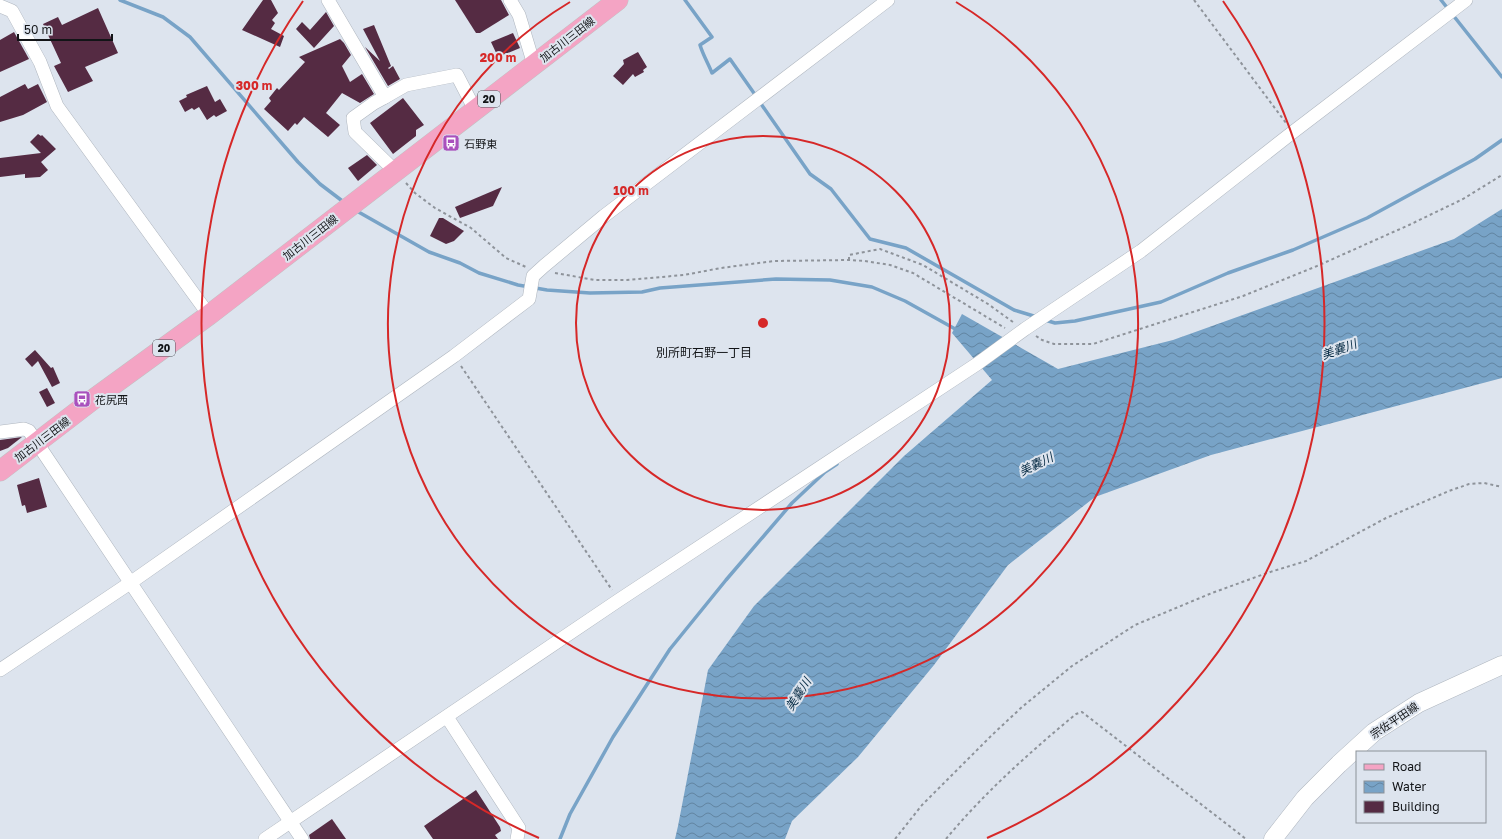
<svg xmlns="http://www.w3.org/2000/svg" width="1502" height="839" font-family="'Golos Text','Noto Sans JP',sans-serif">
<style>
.water{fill:url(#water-waves)}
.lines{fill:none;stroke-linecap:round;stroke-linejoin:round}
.stream{stroke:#78a3c7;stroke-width:3.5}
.building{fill:#552b43}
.street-casing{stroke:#afb6bf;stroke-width:14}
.secondary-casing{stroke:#afb6bf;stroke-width:19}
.primary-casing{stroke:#c1c2c3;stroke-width:21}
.path{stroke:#8e939a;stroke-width:2;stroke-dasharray:3 3;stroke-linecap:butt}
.street{stroke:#fff;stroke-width:13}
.secondary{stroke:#fff;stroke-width:18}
.primary{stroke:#f4a4c4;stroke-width:20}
.ring{fill:none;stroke:#d62828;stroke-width:2}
.labels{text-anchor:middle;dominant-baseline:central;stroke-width:4;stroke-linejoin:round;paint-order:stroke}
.shield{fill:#dde4ee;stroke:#4f5258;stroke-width:1}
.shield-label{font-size:10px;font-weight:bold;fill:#121417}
.street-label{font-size:11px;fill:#121417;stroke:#dde4ee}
.poi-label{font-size:11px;fill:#121417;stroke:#dde4ee;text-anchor:start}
.water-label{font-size:12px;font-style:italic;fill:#092d46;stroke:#dde4ee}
.neighbourhood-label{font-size:12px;fill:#121417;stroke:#dde4ee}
.centre{fill:#d62828;stroke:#dde4ee;stroke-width:2}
.ring-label{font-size:12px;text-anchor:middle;font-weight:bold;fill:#d62828;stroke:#dde4ee;stroke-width:4;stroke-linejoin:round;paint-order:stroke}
</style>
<defs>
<pattern id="water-waves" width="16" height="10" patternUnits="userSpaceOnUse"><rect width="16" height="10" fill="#78a3c7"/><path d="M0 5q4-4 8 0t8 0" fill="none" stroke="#6184a1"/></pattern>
</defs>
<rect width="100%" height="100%" fill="#dde4ee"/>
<polygon class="water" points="1502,209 1502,378 1211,455 1095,497 1008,565 934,665 858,757 792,821 785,839 675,839 678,826 708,670 754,606 904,456 992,380 952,333 962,314 1058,369 1173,340 1454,239"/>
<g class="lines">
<g class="stream">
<polyline points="120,0 163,17 190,37 298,162 320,184 345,203"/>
<path d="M685,0l27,37 -12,8c3,10 8,18 12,28l18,-14 26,37"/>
<polyline points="1441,0 1502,77"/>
<polyline points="759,101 810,174 831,189 870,239 906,248 1014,310 1037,317"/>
<polyline points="355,210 429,252 460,263 479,273 518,285 547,290 590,293 642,292 660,288 776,279 830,280 872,287 905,301 957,330"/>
<polyline points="1045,320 1055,323 1075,321 1161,302 1228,273 1293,250 1367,218 1475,159 1502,140"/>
<polyline points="560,839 570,814 613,737 670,649 726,580 792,503 825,472 837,464"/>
</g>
</g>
<g class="building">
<polygon points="263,0 271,0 278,13 272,20 275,23 271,29 284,36 280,47 242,30"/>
<polygon points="455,0 501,0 509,15 480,33 476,33"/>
<polygon points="98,8 118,53 85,67 93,81 68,92 54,66 61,63 43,24 58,17 62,25"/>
<polygon points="326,12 334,26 314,48 296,29 302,22 310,30"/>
<polygon points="374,25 391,66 388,68 389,69 393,66 400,79 388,86 365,47 380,61 363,29"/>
<polygon points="14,32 29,59 0,72 0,40"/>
<polygon points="513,33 520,48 498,57 491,42"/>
<polygon points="340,39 344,43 351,55 342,66 350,82 362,74 374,94 360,103 342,93 326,113 340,125 328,137 304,117 297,125 295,123 288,131 264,109 271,101 269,98 277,88 279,90 305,62 299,57"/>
<polygon points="638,52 647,67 643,70 644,72 635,77 633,74 623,85 613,76 624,64 623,60"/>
<polygon points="25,84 28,89 38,84 47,102 23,115 0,122 0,97"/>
<polygon points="207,86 215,102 220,99 227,111 216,117 214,115 207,120 199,107 194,110 192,108 185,112 179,101 187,97 186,95"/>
<polygon points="403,98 424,125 416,130 416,136 393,154 370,123"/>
<polygon points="38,134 41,136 42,135 56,149 41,162 48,170 40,177 25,178 25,174 0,177 0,158 41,153 30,142"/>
<polygon points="367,155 377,165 358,181 348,168"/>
<polygon points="502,187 493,206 460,218 455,207"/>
<polygon points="439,218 443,218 464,231 454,241 446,244 430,236"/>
<polygon points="35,350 51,368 53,367 60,383 52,387 38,361 32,367 25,359"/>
<polygon points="47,388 55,403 47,407 39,392"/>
<polygon points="22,437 8,448 0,451 0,440"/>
<polygon points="39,478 47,507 27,513 25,505 22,506 17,485"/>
<polygon points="476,790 500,827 501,831 495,835 498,839 433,839 424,826"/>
<polygon points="332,819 346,839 310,839 309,835"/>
</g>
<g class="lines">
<g class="street-casing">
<g id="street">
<polyline points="328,0 385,97 374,103 353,118 355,132 395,171"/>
<polyline points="510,0 519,15 534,65"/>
<polyline points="0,6 12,11 40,62 57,106 209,315"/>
<polyline points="385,97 406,85 457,75 475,110"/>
<polyline points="0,432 24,429 29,431 302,839"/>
<polyline points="0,670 130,583 454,356 529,299 533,276 544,266 604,216 888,0"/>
<polyline points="447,717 519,828 517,839"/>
<polyline points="265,839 619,600 977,364 1025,329 1141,251 1293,132 1466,0"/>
</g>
</g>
<g class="secondary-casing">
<polyline id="secondary" points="1273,839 1305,798 1339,764 1374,732 1419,703 1502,665"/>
</g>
<g class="primary-casing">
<polyline id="primary" points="0,471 95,398 209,315 618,0"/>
</g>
<g class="path">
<polyline points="1194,0 1286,123"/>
<polyline points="406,183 415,193 435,208 471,228 506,258 526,267"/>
<polyline points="849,260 849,255 880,249 923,265 988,304 1013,322"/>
<polyline points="555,273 595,280 627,280 684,275 721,268 774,261 849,260 865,261 890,265 913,273 1005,328"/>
<polyline points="1036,336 1042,340 1054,344 1093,344 1243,296 1317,266 1409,225 1463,199 1502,175"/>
<polyline points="461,366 612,590"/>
<polyline points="895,839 922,805 992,735 1022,707 1072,666 1135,625 1212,593 1267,573 1306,561 1386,518 1449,491 1469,484 1484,483 1502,487"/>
<path d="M946,839c38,-46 84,-87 130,-125l6,-2 164,127"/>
</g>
<use href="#street" class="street"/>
<use href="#secondary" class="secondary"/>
<use href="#primary" class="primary"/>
</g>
<g class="ring">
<circle cx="763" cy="323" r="187"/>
<path d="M956 2A375 375 0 1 1 570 2"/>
<path d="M539 838A562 562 0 0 1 303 1M1223 1A562 562 0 0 1 987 838"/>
</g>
<defs>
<g id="bus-square" transform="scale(0.9)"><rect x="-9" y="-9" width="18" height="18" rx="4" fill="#a950bd" stroke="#dde4ee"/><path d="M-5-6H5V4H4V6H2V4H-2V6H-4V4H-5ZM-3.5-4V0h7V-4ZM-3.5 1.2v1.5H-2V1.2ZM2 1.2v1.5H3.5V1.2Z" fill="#fff"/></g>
</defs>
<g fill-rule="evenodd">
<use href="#bus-square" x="451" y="143"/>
<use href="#bus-square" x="82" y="399"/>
</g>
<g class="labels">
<g class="shield">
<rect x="478" y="91" width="22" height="16" rx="3"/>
<rect x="153" y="340" width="22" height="16" rx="3"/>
</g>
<g class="shield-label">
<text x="489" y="99">20</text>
<text x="164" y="348">20</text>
</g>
<g class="street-label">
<text transform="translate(567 39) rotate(-38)">加古川三田線</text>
<text transform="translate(310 237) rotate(-38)">加古川三田線</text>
<text transform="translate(42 439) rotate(-37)">加古川三田線</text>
<text transform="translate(1394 720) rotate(-34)">宗佐平田線</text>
</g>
<g class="poi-label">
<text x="464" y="143">石野東</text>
<text x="95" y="399">花尻西</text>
</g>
<g class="water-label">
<text transform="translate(1339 349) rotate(-20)">美嚢川</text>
<text transform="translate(1036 464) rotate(-26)">美嚢川</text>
<text transform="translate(798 694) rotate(-57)">美嚢川</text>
</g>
<g class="neighbourhood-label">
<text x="704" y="352">別所町石野一丁目</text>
</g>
</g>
<circle cx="763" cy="323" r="6" class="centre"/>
<g class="ring-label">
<text x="498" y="62">200 m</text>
<text x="254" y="90">300 m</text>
<text x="631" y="195">100 m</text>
</g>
<rect x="1356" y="751" width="130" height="72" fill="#dde4ee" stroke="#8c9198"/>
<rect x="1364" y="764" width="20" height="6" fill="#f4a4c4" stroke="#8c9198"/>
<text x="1392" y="771" font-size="12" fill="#121417">Road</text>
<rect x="1364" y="781" width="20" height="12" fill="url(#water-waves)" stroke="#8c9198"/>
<text x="1392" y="791" font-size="12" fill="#121417">Water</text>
<rect x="1364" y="801" width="20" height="12" fill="#552b43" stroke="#8c9198"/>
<text x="1392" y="811" font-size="12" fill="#121417">Building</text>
<path d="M18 34v6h94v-6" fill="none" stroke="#121417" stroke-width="2"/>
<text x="24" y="34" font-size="12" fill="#121417" stroke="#dde4ee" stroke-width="3" paint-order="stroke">50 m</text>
</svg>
